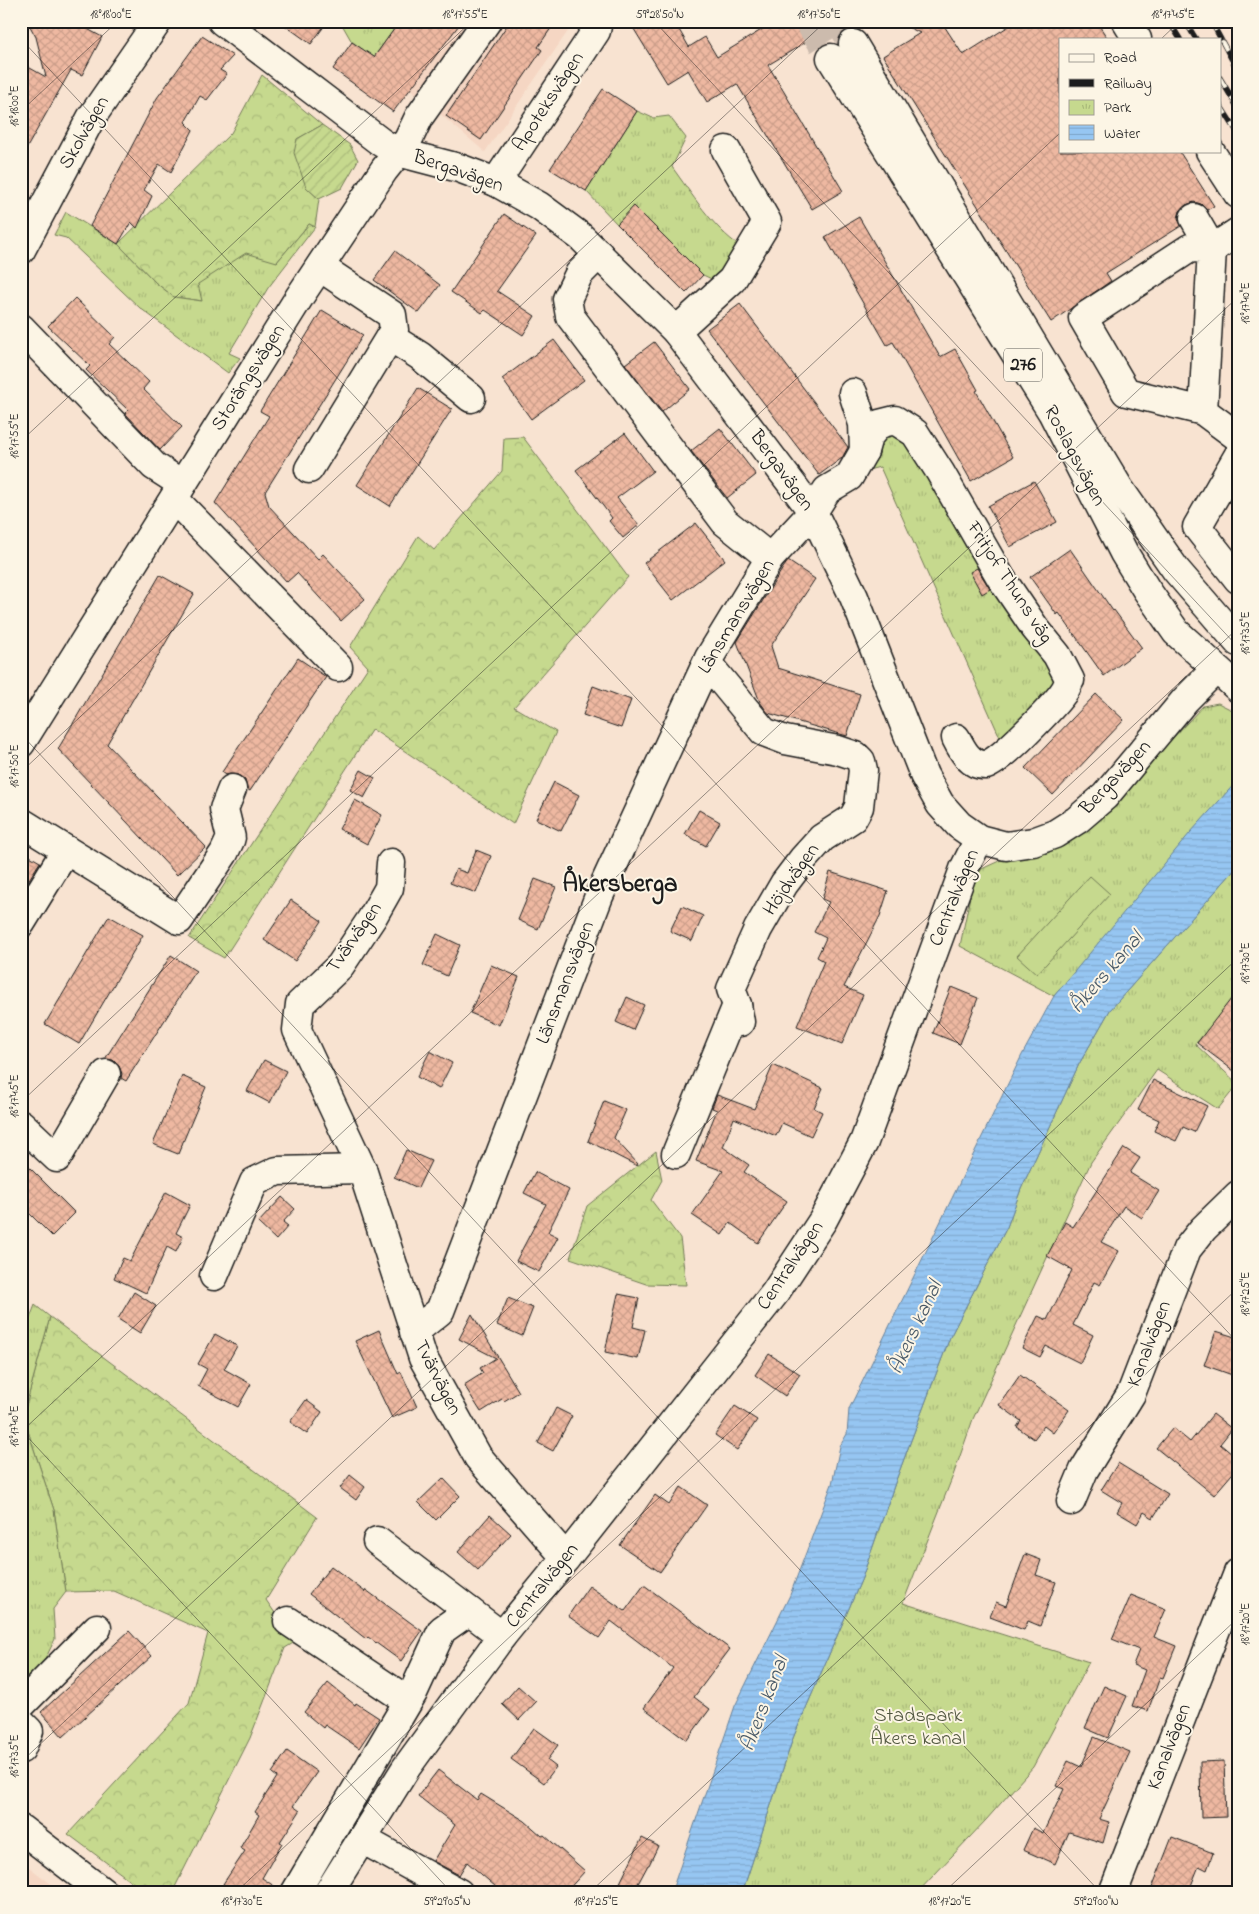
<svg xmlns="http://www.w3.org/2000/svg" width="1259" height="1914" font-family="'Indie Flower',sans-serif">
<style>
.built{fill:#f5d6c3}
.forest{fill:url(#forest-crowns);stroke:#717a55}
.park{fill:url(#park-tufts);stroke:#717a55}
.garden{fill:url(#garden-furrows);stroke:#717a55}
.pitch{fill:#c6d98e;stroke:#717a55}
.water{fill:url(#water-rules);stroke:#65829c}
.building{fill:url(#building-cross-hatch);stroke:#1c1c1c}
.lines{fill:none;stroke-linecap:round;stroke-linejoin:round}
.major-tunnel{stroke:#ccbbad;stroke-width:28;stroke-dasharray:28 14;stroke-linecap:butt}
.minor-casing{stroke:#1c1c1c;stroke-width:31}
.major-casing{stroke:#1c1c1c;stroke-width:31}
.minor{stroke:#fcf5e5;stroke-width:28}
.major{stroke:#fcf5e5;stroke-width:28}
.rail-casing{stroke:#1c1c1c;stroke-width:5.5}
.rail{stroke:#fcf5e5;stroke-width:4;stroke-dasharray:11;stroke-linecap:butt}
.ticks{fill:none;stroke:#1c1c1c;stroke-width:1;stroke-opacity:0.45}
.labels{text-anchor:middle;dominant-baseline:central;stroke-width:4;stroke-linejoin:round;paint-order:stroke}
.shield{fill:#fcf5e5;stroke:#5f5d58;stroke-width:1}
.shield-label{font-size:19px;font-weight:bold;fill:#1c1c1c}
.street-label{font-size:20px;fill:#1c1c1c;stroke:#fcf5e5}
.park-label{font-size:20px;fill:#4f553e;stroke:#fcf5e5}
.water-label{font-size:21px;font-style:italic;fill:#475867;stroke:#fcf5e5}
.district-label{font-size:25px;font-weight:bold;fill:#1c1c1c;stroke:#fcf5e5}
.neatline{fill:none;stroke:#1c1c1c;stroke-width:2}
.ticks-label{font-size:12px;text-anchor:middle;fill:#1c1c1c}
</style>
<defs>
<pattern id="forest-crowns" width="20" height="18" patternUnits="userSpaceOnUse" patternTransform="scale(1.25)"><rect width="20" height="18" fill="#c6d98e"/><path d="M2 6a3 3 0 1 1 6 0M12 15a3 3 0 1 1 6 0" fill="none" stroke="#aaba7a"/></pattern>
<pattern id="park-tufts" width="24" height="20" patternUnits="userSpaceOnUse" patternTransform="scale(1.25)"><rect width="24" height="20" fill="#c6d98e"/><path d="M3 7l-1-3M5 7V3M7 7l1-3M15 17l-1-3M17 17v-4M19 17l1-3" fill="none" stroke="#aaba7a"/></pattern>
<pattern id="garden-furrows" width="10" height="10" patternUnits="userSpaceOnUse" patternTransform="scale(1.25)"><rect width="10" height="10" fill="#c6d98e"/><path d="M-1 1l2-2M0 10L10 0M9 11l2-2" fill="none" stroke="#aaba7a"/></pattern>
<pattern id="water-rules" width="6" height="5" patternUnits="userSpaceOnUse" patternTransform="scale(1.25)"><rect width="6" height="5" fill="#96c6f2"/><path d="M0 2.5h6" fill="none" stroke="#81aacf"/></pattern>
<pattern id="building-cross-hatch" width="8" height="8" patternUnits="userSpaceOnUse" patternTransform="scale(1.25)"><rect width="8" height="8" fill="#eeb8a1"/><path d="M0 0l8 8M0 8l8-8" fill="none" stroke="#cc9e8a"/></pattern>
</defs>
<rect width="100%" height="100%" fill="#f8e3d1"/>
<filter id="ink" filterUnits="userSpaceOnUse"><feTurbulence type="fractalNoise" baseFrequency=".02" numOctaves="2"/><feDisplacementMap in="SourceGraphic" scale="10" xChannelSelector="R" yChannelSelector="G"/><feConvolveMatrix kernelMatrix="1 2 1 2 8 2 1 2 1" color-interpolation-filters="sRGB"/></filter>
<g filter="url(#ink)">
<g class="built">
<polygon points="426,21 575,21 485,152 388,70"/>
<polygon points="21,1861 63,1893 21,1893"/>
</g>
<g class="forest">
<polygon points="262,75 322,125 297,139 306,187 319,199 315,227 309,224 277,262 198,284 203,301 174,297 156,283 118,244 231,133"/>
<polygon points="523,437 628,577 514,707 556,732 513,824 372,729 224,958 189,938 368,667 350,647 418,536 434,550 502,471 504,438"/>
<polygon points="656,1151 662,1180 651,1200 680,1238 686,1285 646,1284 570,1258 587,1206"/>
<polygon points="50,1317 317,1517 266,1600 295,1642 285,1648 250,1738 172,1893 147,1893 68,1834 189,1703 208,1633 114,1591 66,1592 54,1510 23,1416"/>
</g>
<g class="park">
<polygon points="340,21 400,21 374,57 352,42"/>
<path d="M637,111l16,7 16,-2 17,22 -14,29c19,26 41,61 68,79l-22,36 -15,-7 -68,-68 -18,17 -31,-33z"/>
<polygon points="66,212 118,244 156,283 174,297 202,301 198,284 246,253 277,262 309,224 315,227 268,288 229,353 240,358 228,373 140,308 66,238 54,235"/>
<polygon points="901,429 1062,677 1003,744 880,467 868,470 872,442"/>
<polygon points="1218,703 1238,713 1238,781 1054,996 960,946 975,872 1010,856 1048,853 1112,810 1153,759 1203,706"/>
<polygon points="1238,866 1238,999 1195,1044 1238,1084 1218,1109 1157,1070 1091,1162 973,1419 954,1473 903,1603 1089,1662 1033,1767 986,1820 917,1893 742,1893 793,1738 862,1578 896,1480 950,1337 1007,1227 1021,1189 1079,1064 1110,1010"/>
<polygon points="35,1305 50,1317 23,1416 54,1510 66,1592 53,1609 55,1639 37,1676 21,1686 21,1341"/>
</g>
<polygon class="garden" points="322,125 350,145 358,160 342,188 319,199 306,187 294,153 297,139"/>
<polygon class="pitch" points="1090,876 1110,894 1037,974 1017,956"/>
<polygon class="water" points="1238,780 1238,866 1110,1010 1079,1064 1021,1189 1007,1227 950,1337 896,1480 862,1578 793,1738 742,1893 671,1893 735,1706 790,1595 832,1484 840,1446 847,1434 849,1409 1022,1055 1054,996 1190,833"/>
<g class="building">
<polygon points="27,21 73,21 102,37 82,75 71,70 21,158 21,63 46,77 36,37"/>
<polygon points="279,21 328,21 311,44"/>
<polygon points="400,21 462,21 393,112 333,69 352,42 374,57"/>
<polygon points="510,21 556,21 538,47 542,50 481,140 446,116"/>
<polygon points="629,21 674,21 689,47 705,37 717,57 776,21 841,21 768,65 843,191 812,209 737,84 707,102 688,70 667,83"/>
<polygon points="896,21 941,21 963,55 1017,21 1096,21 1108,39 1060,39 1060,151 1179,151 1214,206 1207,210 1201,204 1194,202 1186,205 1180,211 1178,218 1181,226 1106,273 1111,281 1051,322 883,56 920,33"/>
<polygon points="202,36 233,56 220,70 227,74 207,100 200,96 185,122 193,130 171,172 159,164 144,190 152,196 137,228 131,222 118,244 90,226 157,98"/>
<polygon points="603,89 637,111 586,191 550,169"/>
<polygon points="634,206 703,275 686,293 617,224"/>
<polygon points="504,214 536,236 497,291 535,316 523,335 485,310 482,313 451,292"/>
<polygon points="859,217 940,357 955,349 978,390 976,391 1013,457 971,481 893,342 887,345 825,237"/>
<polygon points="395,251 440,285 419,313 374,280"/>
<polygon points="75,298 115,337 109,344 149,382 143,389 182,427 160,450 125,413 128,410 86,370 90,366 48,326"/>
<polygon points="740,304 848,447 842,458 819,475 707,329"/>
<polygon points="322,310 363,335 265,492 269,506 318,559 323,554 365,599 341,621 297,573 287,582 215,503 269,416 260,411"/>
<polygon points="554,340 584,380 531,419 502,379"/>
<polygon points="654,342 690,389 662,412 625,364"/>
<polygon points="418,388 452,409 390,506 357,485"/>
<polygon points="720,428 756,475 727,498 691,451"/>
<polygon points="625,433 653,471 617,498 639,525 623,538 609,521 612,518 576,470"/>
<polygon points="1034,481 1057,522 1010,547 988,506"/>
<polygon points="696,523 725,560 673,600 644,563"/>
<polygon points="1070,549 1113,611 1114,610 1142,648 1104,676 1059,613 1057,615 1030,577"/>
<polygon points="788,561 815,579 771,646 778,668 860,694 847,736 768,713 760,702 737,642 783,568"/>
<polygon points="977,568 990,589 982,594 970,572"/>
<polygon points="160,575 194,594 107,744 206,847 177,875 58,749"/>
<polygon points="298,658 326,677 250,791 247,789 245,780 238,775 230,774 226,775 222,772"/>
<polygon points="593,686 631,700 621,728 583,715"/>
<polygon points="1096,694 1124,720 1053,795 1025,768"/>
<polygon points="361,770 375,778 364,798 350,790"/>
<polygon points="554,782 579,795 561,831 536,819"/>
<polygon points="355,800 382,815 367,844 339,829"/>
<polygon points="699,810 720,822 706,846 685,834"/>
<polygon points="476,850 491,856 476,893 450,883 456,869 467,873"/>
<polygon points="21,851 40,862 21,892"/>
<polygon points="830,872 888,891 880,916 844,987 863,995 842,1044 797,1026 824,961 817,957 826,938 814,932 829,902 822,899"/>
<polygon points="535,879 556,887 538,929 518,920"/>
<polygon points="291,900 322,921 295,961 264,940"/>
<polygon points="682,906 703,916 692,941 670,931"/>
<polygon points="109,916 143,935 79,1044 45,1024"/>
<polygon points="437,934 460,945 447,976 423,965"/>
<polygon points="171,955 196,971 126,1081 121,1078 122,1074 119,1066 113,1060 105,1059"/>
<polygon points="491,965 519,977 499,1025 470,1013"/>
<polygon points="951,987 978,998 960,1044 933,1033"/>
<polygon points="1238,990 1238,1074 1197,1043"/>
<polygon points="627,997 644,1005 633,1030 616,1022"/>
<polygon points="430,1051 452,1063 439,1089 417,1077"/>
<polygon points="264,1060 286,1071 270,1103 247,1091"/>
<polygon points="773,1065 823,1088 814,1108 822,1112 811,1136 782,1123 776,1136 734,1118 723,1147 749,1165 744,1172 787,1201 758,1243 730,1223 722,1235 692,1215 723,1171 696,1161 717,1110 712,1108 717,1095 754,1109"/>
<polygon points="182,1076 206,1087 178,1154 153,1144"/>
<polygon points="1153,1080 1207,1106 1194,1132 1183,1127 1176,1141 1154,1131 1159,1120 1138,1110"/>
<polygon points="604,1101 626,1110 614,1138 638,1164 637,1166 588,1141"/>
<polygon points="1124,1148 1140,1158 1130,1173 1159,1191 1142,1218 1124,1206 1101,1242 1119,1251 1100,1285 1094,1282 1073,1325 1093,1335 1080,1363 1046,1346 1040,1357 1022,1348 1038,1316 1047,1320 1072,1270 1047,1256 1065,1222 1073,1227"/>
<polygon points="406,1150 431,1161 418,1188 394,1177"/>
<polygon points="21,1159 75,1213 52,1236 21,1205"/>
<polygon points="535,1172 569,1190 548,1232 558,1237 539,1272 516,1261 546,1204 524,1193"/>
<polygon points="166,1192 190,1205 176,1233 183,1237 176,1252 167,1247 146,1293 114,1278 123,1258 130,1261"/>
<polygon points="282,1197 295,1209 283,1222 288,1226 276,1240 258,1223"/>
<polygon points="134,1292 156,1306 140,1333 118,1319"/>
<polygon points="618,1294 639,1298 633,1327 645,1330 638,1359 605,1352"/>
<polygon points="508,1298 533,1308 522,1336 497,1325"/>
<polygon points="472,1314 519,1392 504,1401 502,1399 481,1412 464,1385 483,1373 480,1368 496,1358 459,1339"/>
<polygon points="379,1330 398,1374 401,1372 417,1407 392,1418 355,1341"/>
<polygon points="1216,1331 1238,1338 1238,1377 1204,1365"/>
<polygon points="215,1334 237,1346 224,1369 251,1384 238,1407 198,1386 207,1369 198,1364"/>
<polygon points="769,1354 800,1374 785,1396 755,1375"/>
<polygon points="1020,1375 1069,1410 1053,1433 1044,1426 1034,1439 1017,1427 1021,1421 999,1405"/>
<polygon points="306,1400 322,1412 307,1434 290,1422"/>
<polygon points="735,1406 757,1420 737,1450 715,1435"/>
<polygon points="556,1408 572,1416 553,1451 538,1443"/>
<polygon points="1213,1414 1232,1429 1220,1444 1238,1459 1238,1467 1214,1495 1156,1448 1173,1428 1190,1442"/>
<polygon points="1118,1463 1168,1494 1153,1518 1144,1512 1137,1524 1117,1512 1122,1503 1101,1490"/>
<polygon points="350,1475 365,1487 356,1500 340,1488"/>
<polygon points="443,1478 460,1496 436,1520 418,1502"/>
<polygon points="681,1487 707,1505 660,1572 620,1545 655,1495 669,1505"/>
<polygon points="490,1515 511,1534 478,1570 458,1552"/>
<polygon points="1025,1554 1041,1560 1036,1575 1056,1582 1040,1626 1028,1621 1024,1630 990,1617 996,1602 1006,1606"/>
<polygon points="331,1566 365,1592 366,1590 422,1631 401,1661 368,1637 366,1639 309,1594"/>
<polygon points="644,1585 730,1649 694,1697 710,1709 687,1740 644,1708 673,1668 611,1621 599,1638 568,1616 589,1586 625,1611"/>
<polygon points="1131,1595 1166,1609 1154,1637 1176,1646 1163,1678 1160,1677 1148,1711 1132,1706 1145,1670 1133,1665 1139,1650 1112,1639"/>
<polygon points="129,1631 152,1656 63,1737 41,1712"/>
<polygon points="328,1683 355,1705 356,1703 379,1718 359,1748 325,1725 323,1728 304,1712"/>
<polygon points="518,1686 536,1702 519,1720 502,1704"/>
<polygon points="1104,1686 1127,1696 1108,1738 1085,1728"/>
<polygon points="534,1728 558,1745 547,1760 556,1767 544,1783 511,1759"/>
<polygon points="1094,1737 1130,1752 1099,1819 1109,1822 1103,1843 1069,1832 1055,1864 1023,1850 1033,1828 1043,1833 1064,1789 1056,1786 1068,1761 1081,1767"/>
<polygon points="287,1751 317,1772 293,1806 300,1811 280,1842 282,1843 262,1878 280,1890 279,1893 235,1893 223,1884 245,1851 240,1848 259,1815 255,1812 277,1777 272,1773"/>
<polygon points="1224,1761 1226,1817 1201,1818 1200,1762"/>
<polygon points="438,1770 477,1800 481,1794 525,1821 542,1836 544,1835 585,1871 565,1893 503,1893 467,1862 459,1875 433,1861 455,1825 418,1796"/>
<polygon points="1172,1837 1213,1853 1207,1870 1199,1866 1188,1893 1165,1893 1152,1888"/>
<polygon points="642,1838 658,1846 649,1865 648,1865 633,1893 615,1893"/>
</g>
<g class="lines">
<g class="major-tunnel">
<polyline points="808,21 831,58"/>
<polyline points="839,21 853,44"/>
</g>
<g class="minor-casing">
<g id="minor">
<polyline points="222,21 382,143 398,152 459,168 496,182 539,206 581,237 676,331 813,512 854,597 924,775 940,804 959,825 979,839 1006,846 1033,842 1055,834 1077,820 1105,796 1185,700 1216,669"/>
<polyline points="1126,21 1137,39"/>
<polyline points="1210,151 1238,194"/>
<polyline points="496,182 596,31 598,21"/>
<polyline points="1194,218 1212,249 1238,232"/>
<polyline points="21,250 91,118 158,21"/>
<polyline points="599,254 579,274 567,299 570,316 725,522 770,558"/>
<polyline points="21,328 154,466 182,484"/>
<polyline points="676,331 732,280 767,222 726,150"/>
<polyline points="390,337 420,356 471,398"/>
<polyline points="853,393 863,424 864,451"/>
<polyline points="1203,411 1126,392 1083,318 1190,248 1212,249 1203,411 1238,437"/>
<polyline points="1238,456 1197,527 1238,579"/>
<polyline points="309,469 394,330 392,315 320,267"/>
<polyline points="174,499 338,667"/>
<polyline points="707,663 764,732 785,740 838,750 856,756 861,761 863,770 859,807 853,818 822,838 803,859 784,884 758,929 731,989 737,1005 740,1022"/>
<polyline points="21,743 300,296 384,170 408,140 419,117 487,21"/>
<polyline points="21,822 179,920 224,853 231,838 224,809 232,789"/>
<polyline points="391,863 389,888 372,918 340,966 300,1004 297,1030 362,1169 423,1358 478,1457 566,1558"/>
<polyline points="21,923 66,850"/>
<polyline points="21,1124 57,1158 106,1074"/>
<polyline points="676,1154 737,1005"/>
<polyline points="214,1276 254,1182 277,1171 362,1169"/>
<path d="M414,1332l26,-21 159,-415 110,-238 61,-100 43,-46 14,-22 22,-13 15,-26 4,-14 11,-13 16,-4 20,13 25,39 61,106 34,50 22,27 13,25c-2,3 -3,7 -5,10 -8,13 -67,74 -79,75 -16,1 -24,-15 -30,-27"/>
<polyline points="1071,1501 1084,1470 1131,1394 1187,1249 1203,1229 1238,1195"/>
<polyline points="377,1541 502,1636"/>
<polyline points="288,1621 408,1701"/>
<polyline points="21,1705 97,1628"/>
<polyline points="21,1723 29,1731 21,1749"/>
<polyline points="21,1829 104,1893"/>
<polyline points="362,1839 459,1893"/>
<polyline points="295,1893 413,1693 442,1630 469,1611"/>
<polyline points="328,1893 406,1768 502,1636 566,1558 775,1293 823,1220 864,1142 964,869 979,839"/>
<polyline points="1113,1893 1238,1573"/>
</g>
</g>
<g class="major-casing">
<g id="major">
<polyline points="853,44 1119,488 1176,570 1238,642"/>
<polyline points="831,58 1052,412 1124,553 1146,589 1176,632 1238,688"/>
</g>
</g>
<use href="#minor" class="minor"/>
<use href="#major" class="major"/>
<g class="rail-casing">
<g id="rail">
<polyline points="1169,21 1180,39"/>
<polyline points="1185,21 1196,39"/>
<polyline points="1211,21 1238,71"/>
<polyline points="1220,78 1238,108"/>
<polyline points="1220,105 1238,133"/>
</g>
</g>
<use href="#rail" class="rail"/>
</g>
</g>
<path class="ticks" d="M654,21l584,626M21,39l1217,1304M1161,39l19,-18M21,111l97,-90M21,441l451,-420M21,734l1080,1159M21,772l805,-751M21,1102l1039,-969M21,1430l431,463M21,1432l1217,-1135M21,1762l1217,-1134M235,1893l1003,-935M589,1893l649,-605M943,1893l295,-275"/>
<g class="labels">
<rect class="shield" x="1004" y="348.5" width="38" height="33" rx="4"/>
<g class="shield-label">
<text x="1023" y="365">276</text>
</g>
<g class="street-label">
<text transform="translate(549 102) rotate(-57)">Apoteksvägen</text>
<text transform="translate(85 133) rotate(-60)">Skolvägen</text>
<text transform="translate(458 172) rotate(19)">Bergavägen</text>
<text transform="translate(249 378) rotate(-58)">Storängsvägen</text>
<text transform="translate(1074 456) rotate(62)">Roslagsvägen</text>
<text transform="translate(781 471) rotate(54)">Bergavägen</text>
<text transform="translate(1009 583) rotate(57)">Fritjof Thuns väg</text>
<text transform="translate(737 617) rotate(-59)">Länsmansvägen</text>
<text transform="translate(1116 778) rotate(-47)">Bergavägen</text>
<text transform="translate(792 880) rotate(-55)">Höjdvägen</text>
<text transform="translate(955 898) rotate(-68)">Centralvägen</text>
<text transform="translate(355 938) rotate(-55)">Tvärvägen</text>
<text transform="translate(566 983) rotate(-69)">Länsmansvägen</text>
<text transform="translate(791 1266) rotate(-56)">Centralvägen</text>
<text transform="translate(1150 1344) rotate(-69)">Kanalvägen</text>
<text transform="translate(437 1378) rotate(63)">Tvärvägen</text>
<text transform="translate(543 1586) rotate(-51)">Centralvägen</text>
<text transform="translate(1170 1747) rotate(-69)">Kanalvägen</text>
</g>
<g class="park-label">
<text x="918" y="1716">Stadspark<tspan x="918" dy="23">Åkers kanal</tspan></text>
</g>
<g class="water-label">
<text transform="translate(1107 973) rotate(-49)">Åkers kanal</text>
<text transform="translate(916 1328) rotate(-65)">Åkers kanal</text>
<text transform="translate(765 1704) rotate(-69)">Åkers kanal</text>
</g>
<g class="district-label">
<text x="620" y="885">Åkersberga</text>
</g>
</g>
<rect width="1259" height="1914" fill="none" stroke="#fcf5e5" stroke-width="55"/>
<rect x="1059" y="38" width="162" height="115" fill="#fcf5e5" stroke="#a29e95"/>
<rect x="1069" y="54" width="25" height="8" fill="#fcf5e5" stroke="#a29e95"/>
<text x="1104" y="62" font-size="15" fill="#1c1c1c">Road</text>
<rect x="1069" y="79" width="25" height="8" fill="#1c1c1c" stroke="#a29e95"/>
<text x="1104" y="88" font-size="15" fill="#1c1c1c">Railway</text>
<rect x="1069" y="100" width="25" height="15" fill="url(#park-tufts)" stroke="#a29e95"/>
<text x="1104" y="112" font-size="15" fill="#1c1c1c">Park</text>
<rect x="1069" y="125" width="25" height="15" fill="url(#water-rules)" stroke="#a29e95"/>
<text x="1104" y="138" font-size="15" fill="#1c1c1c">Water</text>
<rect x="28" y="28" width="1204" height="1858" class="neatline"/>
<g class="ticks-label">
<text x="111" y="18">18°18'00"E</text>
<text x="465" y="18">18°17'55"E</text>
<text x="660" y="18">59°28'50"N</text>
<text x="819" y="18">18°17'50"E</text>
<text x="1173" y="18">18°17'45"E</text>
<text transform="translate(14 106) rotate(-90)" y="4">18°18'00"E</text>
<text transform="translate(1245 303) rotate(-90)" y="4">18°17'40"E</text>
<text transform="translate(14 436) rotate(-90)" y="4">18°17'55"E</text>
<text transform="translate(1245 633) rotate(-90)" y="4">18°17'35"E</text>
<text transform="translate(14 766) rotate(-90)" y="4">18°17'50"E</text>
<text transform="translate(1245 963) rotate(-90)" y="4">18°17'30"E</text>
<text transform="translate(14 1096) rotate(-90)" y="4">18°17'45"E</text>
<text transform="translate(1245 1294) rotate(-90)" y="4">18°17'25"E</text>
<text transform="translate(14 1426) rotate(-90)" y="4">18°17'40"E</text>
<text transform="translate(1245 1624) rotate(-90)" y="4">18°17'20"E</text>
<text transform="translate(14 1756) rotate(-90)" y="4">18°17'35"E</text>
<text x="242" y="1905">18°17'30"E</text>
<text x="447" y="1905">59°29'05"N</text>
<text x="596" y="1905">18°17'25"E</text>
<text x="950" y="1905">18°17'20"E</text>
<text x="1096" y="1905">59°29'00"N</text>
</g>
</svg>
